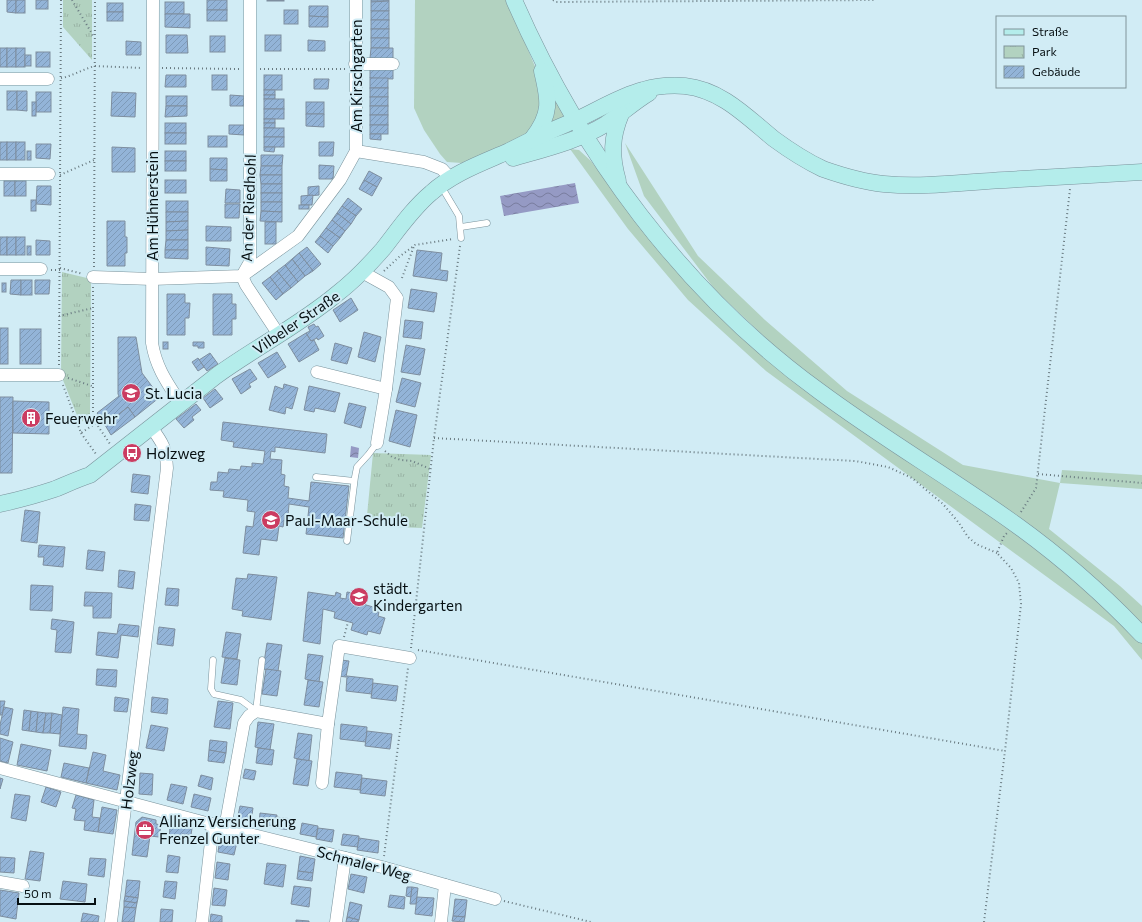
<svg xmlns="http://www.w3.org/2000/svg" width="1142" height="922" font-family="Commissioner,sans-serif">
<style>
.green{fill:#b2d2c0}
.park{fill:url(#park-tufts)}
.water{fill:url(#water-waves)}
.building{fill:url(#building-hatch);stroke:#7e8e9f}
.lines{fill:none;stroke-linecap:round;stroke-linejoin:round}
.lane-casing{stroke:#7a939c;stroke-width:7}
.street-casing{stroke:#7a939c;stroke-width:13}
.secondary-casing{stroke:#7a939c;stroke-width:17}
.path{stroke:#697a80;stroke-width:2;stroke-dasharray:1 3;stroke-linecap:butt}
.lane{stroke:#fff;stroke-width:6}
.street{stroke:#fff;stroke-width:12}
.secondary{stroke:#b4edeb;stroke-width:16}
.labels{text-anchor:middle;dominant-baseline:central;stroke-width:4;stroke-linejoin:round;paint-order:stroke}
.street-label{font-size:15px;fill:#060f12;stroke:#d1ecf5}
.poi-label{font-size:15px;fill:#060f12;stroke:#d1ecf5;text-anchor:start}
</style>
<defs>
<pattern id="park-tufts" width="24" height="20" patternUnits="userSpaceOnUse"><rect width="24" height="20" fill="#b2d2c0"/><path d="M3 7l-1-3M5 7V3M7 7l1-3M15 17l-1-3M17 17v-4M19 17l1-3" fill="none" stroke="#98b3a4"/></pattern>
<pattern id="water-waves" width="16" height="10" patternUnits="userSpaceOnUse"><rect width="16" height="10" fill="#959ac4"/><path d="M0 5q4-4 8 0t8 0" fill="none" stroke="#787c9e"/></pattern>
<pattern id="building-hatch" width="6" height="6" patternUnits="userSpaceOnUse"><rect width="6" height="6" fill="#93b4d8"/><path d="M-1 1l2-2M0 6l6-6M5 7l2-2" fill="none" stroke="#7d9ab8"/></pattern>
</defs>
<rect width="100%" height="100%" fill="#d1ecf5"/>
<g class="green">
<polygon points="415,0 507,0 539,76 545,109 532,134 462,163 447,162 440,154 424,130 414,108"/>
<polygon points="553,97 566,117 548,127"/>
<polygon points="625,143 698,256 765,320 847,391 963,465 1060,483 1062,470 1142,475 1142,489 1060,483 1049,529 1120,586 1142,606 1142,628 793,364 716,291 644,196"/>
<polygon points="570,149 579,150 591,161 625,206 717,312 1062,564 1142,640 1142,660 1114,626 766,371 688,300 628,229"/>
</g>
<g class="park">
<polygon points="63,0 92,0 92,60 63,27"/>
<polygon points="62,272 91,279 90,416 80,423 61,375"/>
<polygon points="373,453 431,455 422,528 366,526"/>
</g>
<g class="water">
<polygon points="575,183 579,203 504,216 500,196"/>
<polygon points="351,446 359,448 358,458 350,457"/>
</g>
<g class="building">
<polygon points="7,0 16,0 16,13 7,12"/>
<rect x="16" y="0" width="9" height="13"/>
<rect x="36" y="0" width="12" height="9"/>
<rect x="207" y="0" width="20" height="10"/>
<rect x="267" y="0" width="17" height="1"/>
<polygon points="371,0 389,0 389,1 371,2"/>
<polygon points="389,1 389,11 371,11 371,2"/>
<rect x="165" y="2" width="19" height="12"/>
<rect x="107" y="3" width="16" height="9"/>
<polygon points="309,6 328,6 328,17 309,16"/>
<rect x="207" y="10" width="20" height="11"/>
<rect x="284" y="10" width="14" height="14"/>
<rect x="371" y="11" width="18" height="9"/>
<rect x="107" y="12" width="16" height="9"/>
<polygon points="165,14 190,14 190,28 165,27"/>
<polygon points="309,16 328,17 328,27 309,27"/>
<rect x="371" y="20" width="18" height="9"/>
<rect x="371" y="29" width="18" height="9"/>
<polygon points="166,35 187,35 188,53 166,53"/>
<rect x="265" y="35" width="16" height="16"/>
<rect x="210" y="36" width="15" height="16"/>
<rect x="371" y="38" width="18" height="10"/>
<polygon points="308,40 325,41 325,51 308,51"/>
<polygon points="126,41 141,42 141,55 126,55"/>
<rect x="0" y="48" width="7" height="19"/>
<rect x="7" y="48" width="9" height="19"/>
<rect x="16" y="48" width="9" height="19"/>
<polygon points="371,48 393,48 393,59 370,58"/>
<rect x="36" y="52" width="14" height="15"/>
<rect x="25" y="55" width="6" height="11"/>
<polygon points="370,68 393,68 393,79 370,78"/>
<polygon points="166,75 186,75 186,87 165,87"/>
<rect x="212" y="75" width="15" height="15"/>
<rect x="264" y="75" width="18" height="15"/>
<rect x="370" y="78" width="18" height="10"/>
<polygon points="314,79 329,79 328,89 314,89"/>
<rect x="370" y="88" width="18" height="9"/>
<rect x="264" y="90" width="11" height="5"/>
<rect x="7" y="91" width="10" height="19"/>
<polygon points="17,91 27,91 27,111 17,110"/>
<rect x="36" y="92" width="15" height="20"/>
<polygon points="112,92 136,93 135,117 111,116"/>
<polygon points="230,95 244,96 244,106 230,106"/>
<rect x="264" y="95" width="11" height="4"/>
<rect x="166" y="96" width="21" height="10"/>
<rect x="370" y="97" width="18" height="9"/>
<rect x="264" y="99" width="20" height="10"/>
<rect x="32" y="102" width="4" height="14"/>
<rect x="306" y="102" width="18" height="12"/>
<polygon points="166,106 187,106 187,116 165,117"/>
<rect x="370" y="106" width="18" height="9"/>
<rect x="264" y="109" width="20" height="10"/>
<polygon points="306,114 324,114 324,127 306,126"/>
<rect x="370" y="115" width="18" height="10"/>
<rect x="264" y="119" width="11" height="4"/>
<rect x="165" y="123" width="21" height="10"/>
<rect x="264" y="123" width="11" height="5"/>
<polygon points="229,125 244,125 244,135 229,134"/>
<rect x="370" y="125" width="18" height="9"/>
<rect x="264" y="128" width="20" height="9"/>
<rect x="165" y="133" width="21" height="11"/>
<polygon points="370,134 381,134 381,140 370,139"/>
<rect x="208" y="136" width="19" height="11"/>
<rect x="264" y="137" width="20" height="10"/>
<rect x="0" y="142" width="7" height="18"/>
<rect x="7" y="142" width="9" height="18"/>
<rect x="16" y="142" width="9" height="18"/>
<polygon points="319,142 334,142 333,156 319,156"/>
<polygon points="36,144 51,144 50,159 36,158"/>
<polygon points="112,147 135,148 135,172 112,172"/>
<polygon points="264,147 275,147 274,152 264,151"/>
<rect x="27" y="151" width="4" height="9"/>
<rect x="165" y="151" width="21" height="10"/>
<polygon points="261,155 283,155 282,166 261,166"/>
<polygon points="210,158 227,158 227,170 210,169"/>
<rect x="165" y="161" width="21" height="10"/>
<polygon points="319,165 334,166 333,179 319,179"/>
<polygon points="261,166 282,166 282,175 260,175"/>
<polygon points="210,169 227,170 227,181 210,181"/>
<polygon points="369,171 382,178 377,187 364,180"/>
<polygon points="260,175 282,175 282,184 261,184"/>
<rect x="165" y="180" width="21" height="13"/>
<polygon points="364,180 377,187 372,196 359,189"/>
<rect x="4" y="181" width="11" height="15"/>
<rect x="15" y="181" width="11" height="15"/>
<rect x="261" y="184" width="21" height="9"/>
<polygon points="37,186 51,186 51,205 36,204"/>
<polygon points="319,186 319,195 308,196 308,187"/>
<polygon points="226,189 240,190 240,203 225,203"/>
<rect x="261" y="193" width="21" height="9"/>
<polygon points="313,195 312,205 301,205 301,196"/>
<polygon points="348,198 362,209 356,216 342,206"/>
<rect x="31" y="200" width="5" height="11"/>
<rect x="166" y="201" width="22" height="11"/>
<polygon points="261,202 282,202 282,212 261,211"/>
<polygon points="225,204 240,204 239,218 225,218"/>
<rect x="299" y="205" width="10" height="4"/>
<polygon points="342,206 356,216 351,224 337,213"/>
<polygon points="261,211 282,212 282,222 260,221"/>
<polygon points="166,212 188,212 188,221 166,222"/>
<polygon points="337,213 351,224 345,231 332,220"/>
<polygon points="332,220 345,231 340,238 326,228"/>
<polygon points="107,221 125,221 125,237 127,237 127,253 125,253 125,266 107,266"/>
<polygon points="188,221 188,230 166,231 166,222"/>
<rect x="265" y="222" width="11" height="22"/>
<polygon points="206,226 231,227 231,241 206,241"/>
<polygon points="326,228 340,238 333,246 320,236"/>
<polygon points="188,230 188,240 166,240 166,231"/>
<polygon points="320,236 333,246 328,253 315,242"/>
<rect x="0" y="237" width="7" height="18"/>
<rect x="7" y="237" width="9" height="18"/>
<rect x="16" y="237" width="9" height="18"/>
<polygon points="36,240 50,241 50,255 36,255"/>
<polygon points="166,240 188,240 188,250 165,250"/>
<rect x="27" y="246" width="4" height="9"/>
<polygon points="206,247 230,249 229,266 206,265"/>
<polygon points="307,247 321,264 313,271 299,253"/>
<polygon points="165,250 188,250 188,259 165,258"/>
<polygon points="417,250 442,253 440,270 448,271 447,281 413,276"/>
<polygon points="299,253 313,271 305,276 292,259"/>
<polygon points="292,259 305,276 298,282 285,265"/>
<polygon points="285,265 298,282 291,288 277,271"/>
<polygon points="277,271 291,288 283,294 270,277"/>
<polygon points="270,277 283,294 276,300 262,283"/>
<polygon points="11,280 21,280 21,295 10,294"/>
<rect x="21" y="280" width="11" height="15"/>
<polygon points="35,280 50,280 49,294 35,294"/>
<rect x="2" y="283" width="4" height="9"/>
<polygon points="411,289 437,293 434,312 408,308"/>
<polygon points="167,294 185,294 185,303 190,303 189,318 185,318 185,335 167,335"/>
<polygon points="213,294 232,294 232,304 236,304 236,319 232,319 232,335 213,335"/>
<polygon points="351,298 358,310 340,322 333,310"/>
<polygon points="405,320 423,322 421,339 403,337"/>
<polygon points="314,324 316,327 318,326 324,336 318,340 317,338 311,341 306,333 310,331 308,327"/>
<rect x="0" y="328" width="8" height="36"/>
<rect x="20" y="329" width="21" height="35"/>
<polygon points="364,332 381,337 375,362 358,357"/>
<polygon points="306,333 311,341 314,340 319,350 299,362 288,344"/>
<polygon points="118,337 136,337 142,373 160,397 135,417 128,407 105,425 97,413 119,396 118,394"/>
<rect x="163" y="342" width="5" height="7"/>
<polygon points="193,342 204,342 204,348 198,348 198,346 193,346"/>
<polygon points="335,343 352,348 347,364 331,360"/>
<polygon points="406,345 425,349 420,375 401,372"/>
<polygon points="277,352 286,367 268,378 258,363"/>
<polygon points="210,353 218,364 207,371 199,360"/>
<polygon points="198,358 204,367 198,371 192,362"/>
<polygon points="250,369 257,379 249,384 251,387 241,394 232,379"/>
<polygon points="402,378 421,383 415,407 396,402"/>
<polygon points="284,384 298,388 292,409 286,407 285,414 269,410 275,386 283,389"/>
<polygon points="309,386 340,393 335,412 315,408 314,412 304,410"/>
<polygon points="215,389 223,399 210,408 203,398"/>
<polygon points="0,397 13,397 12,473 0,473"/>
<polygon points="13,401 49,402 49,434 13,433"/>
<polygon points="349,403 366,407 361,428 344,423"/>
<polygon points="196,404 201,410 192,417 194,420 184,428 176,419"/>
<polygon points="128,407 135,417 111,435 105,425"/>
<polygon points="396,410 417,415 410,447 389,441"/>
<polygon points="223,422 327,434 325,453 275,447 275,452 271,451 270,459 282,460 281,474 285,475 284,486 289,487 288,498 309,501 311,482 349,486 343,538 306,534 309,507 289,504 288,516 285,516 283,527 279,526 277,541 261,539 259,555 243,553 246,526 253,527 255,512 247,511 248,500 223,497 224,491 210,490 211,482 217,482 218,472 228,473 229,469 240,470 241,466 252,467 252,463 263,464 265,451 233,447 234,442 221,440"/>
<polygon points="133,474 150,476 148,494 131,492"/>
<polygon points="135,504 151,506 149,521 134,520"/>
<polygon points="25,510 40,512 37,543 21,541"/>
<polygon points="39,545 65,547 63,567 43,565 44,557 38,557"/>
<polygon points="88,550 105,552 103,571 86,569"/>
<polygon points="119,570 135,572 133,589 118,587"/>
<polygon points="248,574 277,577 271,620 242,616 243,611 232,609 236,578 247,579"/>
<polygon points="31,585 53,586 52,611 30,610"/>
<polygon points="167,588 179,589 178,606 165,605"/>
<polygon points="85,592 112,593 111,618 93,618 93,606 84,606"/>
<polygon points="308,592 335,596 336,592 341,594 340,598 346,599 347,592 353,593 353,597 363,601 363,604 373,607 373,611 379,612 378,616 385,618 380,634 368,631 367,635 351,630 353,623 334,618 335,612 323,609 320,644 303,641"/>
<polygon points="52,619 74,622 71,653 55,652 57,630 51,629"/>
<polygon points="119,624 139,626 138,637 121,635 118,658 96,655 98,632 117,634"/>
<polygon points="159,627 175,629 173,646 157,644"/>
<polygon points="226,632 241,634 237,659 222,657"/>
<polygon points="267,643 282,645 278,671 263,669"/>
<polygon points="308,654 323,656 319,682 305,679"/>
<polygon points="225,658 240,660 237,685 221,683"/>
<polygon points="341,660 349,661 346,677 338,676"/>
<polygon points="97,669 117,670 116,687 96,685"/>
<polygon points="266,669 281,671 277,696 262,694"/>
<polygon points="347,676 373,679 372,694 346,691"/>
<polygon points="308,680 323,682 319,707 304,705"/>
<polygon points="373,683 398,686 396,701 371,698"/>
<polygon points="115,697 129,699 127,712 114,711"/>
<polygon points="152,697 168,699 167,714 151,712"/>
<polygon points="0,701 5,701 2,715 0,715"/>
<polygon points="218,701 233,703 230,729 214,727"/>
<polygon points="4,707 13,709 8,736 0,734 0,725"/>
<polygon points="63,707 79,709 77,734 87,735 86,749 59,746"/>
<polygon points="24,710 31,711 29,731 22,730"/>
<polygon points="31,711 38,712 36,732 29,731"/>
<polygon points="38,712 46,713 43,733 36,732"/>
<polygon points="46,713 52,713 50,733 43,733"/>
<polygon points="52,713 62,715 60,734 50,733"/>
<polygon points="258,722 274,724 270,750 255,747"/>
<polygon points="341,724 367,727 366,742 340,739"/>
<polygon points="151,725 168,728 164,751 146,748"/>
<polygon points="367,731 392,734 390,749 365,746"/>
<polygon points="298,733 312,735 309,761 294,758"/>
<polygon points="0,738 13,742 8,763 0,761"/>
<polygon points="210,740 227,742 226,753 209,750"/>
<polygon points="21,744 51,750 47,771 17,765"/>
<polygon points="258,748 274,750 272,765 256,763"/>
<polygon points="209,750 226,753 224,763 208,761"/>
<polygon points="93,752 106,755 103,771 120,775 117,790 86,783"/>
<polygon points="297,759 312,761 308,786 293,784"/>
<polygon points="64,763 89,768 86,783 61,777"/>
<polygon points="245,769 256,771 254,780 243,778"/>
<polygon points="336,772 362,775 360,790 334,787"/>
<polygon points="140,773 153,774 152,795 139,794"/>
<polygon points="201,775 213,778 211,790 198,786"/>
<polygon points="0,778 3,779 0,789"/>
<polygon points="362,778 387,781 385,796 360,793"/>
<polygon points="171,784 187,787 183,804 167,800"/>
<polygon points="46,787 61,792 56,807 41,802"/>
<polygon points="15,794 30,796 26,821 11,818"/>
<polygon points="194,794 211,798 208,811 191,807"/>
<polygon points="76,795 94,800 92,817 100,818 98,832 84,830 85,821 74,820 76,809 72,808"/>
<polygon points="240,806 253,808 251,822 237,820"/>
<polygon points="102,807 117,810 113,834 98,832"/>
<polygon points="260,813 277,815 275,826 259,824"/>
<polygon points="142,817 156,820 156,824 161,825 159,837 150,836 147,857 132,855 136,822"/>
<polygon points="276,817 292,819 291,830 275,828"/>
<polygon points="302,823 318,826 316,837 300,834"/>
<polygon points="170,826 192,828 191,835 182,834 181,843 169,842"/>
<polygon points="318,828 334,830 332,842 316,839"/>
<polygon points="343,834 359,836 358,847 341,845"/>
<polygon points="359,838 379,841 378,853 357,850"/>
<polygon points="220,839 237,842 234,855 218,852"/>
<polygon points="30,851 44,853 40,881 25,879"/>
<polygon points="168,855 180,857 178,873 166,872"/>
<polygon points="300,856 315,859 313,873 298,871"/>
<polygon points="0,857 15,858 14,873 0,872"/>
<polygon points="90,858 106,859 104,877 88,875"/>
<polygon points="217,862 230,864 228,880 215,878"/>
<polygon points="267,863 286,865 283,887 264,884"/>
<polygon points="298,871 313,873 312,881 297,879"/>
<polygon points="351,874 367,877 364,893 348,889"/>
<polygon points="127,880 140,881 138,898 125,896"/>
<polygon points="63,881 87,884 85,902 60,899"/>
<polygon points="165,881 177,882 175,899 163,897"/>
<polygon points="294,886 311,888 309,907 291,904"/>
<polygon points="407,887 412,887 411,897 406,896"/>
<polygon points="412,887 418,888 416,904 410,904"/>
<polygon points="214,888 227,890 225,906 212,905"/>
<polygon points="0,890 19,893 16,919 0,916"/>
<polygon points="390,895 405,897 404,909 388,907"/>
<polygon points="125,896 138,898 137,903 124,901"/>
<polygon points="417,897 434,898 432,916 415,914"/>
<polygon points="455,899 467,900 465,917 453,916"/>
<polygon points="124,901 137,903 136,908 124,907"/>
<polygon points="350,902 362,905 359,920 347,917"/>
<polygon points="124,907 136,908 134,922 122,922"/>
<polygon points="161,909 173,910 172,922 160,922"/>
<polygon points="83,913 99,916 98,922 81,922"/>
<polygon points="211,914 222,916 222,922 210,922"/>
<polygon points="453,916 465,917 464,922 452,921"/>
<polygon points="347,917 359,920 358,922 346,922"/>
<polygon points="296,920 309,921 309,922 296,922"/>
</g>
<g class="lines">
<g class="lane-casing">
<g id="lane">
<polyline points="441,186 459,216 461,238"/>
<polyline points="461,227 487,223"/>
<polyline points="316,477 354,481"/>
<polyline points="347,541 355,477 357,467 368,455 377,443"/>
<polyline points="213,660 211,689 214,694 241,700 256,711"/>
<polyline points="256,711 262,660"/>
</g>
</g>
<g class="street-casing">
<g id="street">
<path d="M153,0l-1,343c4,25 16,41 29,61"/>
<polyline points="250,0 250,262 242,276 246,285 279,335"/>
<polyline points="355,64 393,64"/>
<polyline points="0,79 48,79"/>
<polyline points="356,151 424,162 442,169 450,178"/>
<polyline points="0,174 49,174"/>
<polyline points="0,269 41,269"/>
<polyline points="362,272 389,287 397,298 386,389 377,443"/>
<polyline points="93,277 152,279 242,276 298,236 340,180 356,151 356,0"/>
<polyline points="317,372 386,389"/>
<polyline points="0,375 59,375"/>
<polyline points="0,768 225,828 382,867 495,899"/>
<polyline points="322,783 328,724"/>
<polyline points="225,828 244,723 249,716 256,711 328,724 339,646 410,658"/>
<polyline points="0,882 23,886"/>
<path d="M111,922l56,-454c-1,-20 -4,-25 -16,-41"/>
<polyline points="202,922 213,824"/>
<polyline points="336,922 345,858"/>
<polyline points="441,922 445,885"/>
</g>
</g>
<g class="secondary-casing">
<g id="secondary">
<path d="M514,0c66,152 170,293 305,391 63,47 132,87 196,133 46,33 88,70 127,111"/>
<path d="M532,139c20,-25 17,-39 10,-68"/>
<path d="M513,158c31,-9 65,-17 93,-34 15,-10 28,-22 43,-31"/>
<path d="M618,181c-7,-25 -7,-43 3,-67"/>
<path d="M0,504c18,-4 37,-9 55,-15 12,-5 23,-10 35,-14l126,-99c40,-29 84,-51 122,-83 17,-13 31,-28 45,-44 15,-19 29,-40 48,-56 22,-20 51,-30 78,-42 8,-4 16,-8 24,-12 14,-7 29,-13 43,-19 22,-10 44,-24 67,-30 13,-4 28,-5 42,-4 37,4 62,31 89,53 15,11 32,22 49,30 20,7 40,13 61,15 40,4 81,-2 121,-4 46,-3 91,-5 137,-8"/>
</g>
</g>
<g class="path">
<polyline points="72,0 94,37"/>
<polyline points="553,0 556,2 874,0"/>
<polyline points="162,68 240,69"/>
<polyline points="260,69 346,69"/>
<path d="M61,78c12,-2 22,-9 34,-12l47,2"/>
<polyline points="60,175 94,160"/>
<polyline points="94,267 95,0"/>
<polyline points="60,268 83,274"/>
<polyline points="51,270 60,270"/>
<polyline points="384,271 399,257 415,245 453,239"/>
<polyline points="402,278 414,246"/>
<polyline points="93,287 93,414 96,423 110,444"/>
<polyline points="59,316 93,308"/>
<polyline points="59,365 61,0"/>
<polyline points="68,378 92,386"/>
<polyline points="63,385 81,433 96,423"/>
<polyline points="81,433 96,454"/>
<polyline points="434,438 855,461 888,467 912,478 943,504 959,523 968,537 976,544 997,553"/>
<polyline points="385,451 392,457 401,460 412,461 430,469"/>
<polyline points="1038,474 1142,483"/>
<polyline points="1021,512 1036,488 1070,189"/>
<polyline points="344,637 348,622"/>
<polyline points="411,648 434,438 460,246"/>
<polyline points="418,650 1005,751"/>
<polyline points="384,856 408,668"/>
<polyline points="504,901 591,922"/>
<polyline points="984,922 1005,751 1021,604 1019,583 1011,568 997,553 1004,536 1007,533"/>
</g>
<use href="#lane" class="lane"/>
<use href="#street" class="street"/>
<use href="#secondary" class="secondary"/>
</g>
<defs>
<g id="school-disc" transform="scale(1)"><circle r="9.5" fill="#cb3c61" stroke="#d1ecf5"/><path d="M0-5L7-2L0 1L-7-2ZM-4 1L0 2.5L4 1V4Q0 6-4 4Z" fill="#fff"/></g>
<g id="building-disc" transform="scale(1)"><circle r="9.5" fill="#cb3c61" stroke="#d1ecf5"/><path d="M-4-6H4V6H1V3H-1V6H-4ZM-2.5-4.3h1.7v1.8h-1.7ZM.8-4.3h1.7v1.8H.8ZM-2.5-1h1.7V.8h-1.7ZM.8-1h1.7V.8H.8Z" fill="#fff"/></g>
<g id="bus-disc" transform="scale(1)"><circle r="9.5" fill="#cb3c61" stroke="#d1ecf5"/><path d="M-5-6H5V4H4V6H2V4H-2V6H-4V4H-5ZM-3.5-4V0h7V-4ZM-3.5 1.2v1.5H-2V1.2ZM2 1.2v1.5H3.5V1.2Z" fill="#fff"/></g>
<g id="office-disc" transform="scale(1)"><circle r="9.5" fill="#cb3c61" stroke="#d1ecf5"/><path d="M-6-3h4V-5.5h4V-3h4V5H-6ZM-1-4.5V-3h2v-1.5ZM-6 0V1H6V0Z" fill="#fff"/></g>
</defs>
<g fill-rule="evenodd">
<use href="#school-disc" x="131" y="393"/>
<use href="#building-disc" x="31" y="418"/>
<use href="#bus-disc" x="132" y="453"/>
<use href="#school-disc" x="271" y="520"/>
<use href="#school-disc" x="359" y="597"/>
<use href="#office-disc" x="145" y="830"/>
</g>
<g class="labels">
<g class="street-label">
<text transform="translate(356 76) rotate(-90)">Am Kirschgarten</text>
<text transform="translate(152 206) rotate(-90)">Am Hühnerstein</text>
<text transform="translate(248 208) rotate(-88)">An der Riedhohl</text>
<text transform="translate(296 322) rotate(-34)">Vilbeler Straße</text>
<text transform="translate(129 780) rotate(-83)">Holzweg</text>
<text transform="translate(364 863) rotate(15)">Schmaler Weg</text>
</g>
<g class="poi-label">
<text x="145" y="393">St. Lucia</text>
<text x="45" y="418">Feuerwehr</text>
<text x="146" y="453">Holzweg</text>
<text x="285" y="520">Paul-Maar-Schule</text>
<text x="373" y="588">städt.<tspan x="373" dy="17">Kindergarten</tspan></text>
<text x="159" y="821">Allianz Versicherung<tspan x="159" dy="17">Frenzel Gunter</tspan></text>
</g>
</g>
<rect x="996" y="16" width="130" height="72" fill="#d1ecf5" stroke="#80949a"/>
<rect x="1004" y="29" width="20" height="6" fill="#b4edeb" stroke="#80949a"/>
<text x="1032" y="36" font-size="12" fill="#060f12">Straße</text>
<rect x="1004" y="46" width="20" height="12" fill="url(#park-tufts)" stroke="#80949a"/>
<text x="1032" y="56" font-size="12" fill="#060f12">Park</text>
<rect x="1004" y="66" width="20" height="12" fill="url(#building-hatch)" stroke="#80949a"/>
<text x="1032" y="76" font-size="12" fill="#060f12">Gebäude</text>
<path d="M18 898v6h77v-6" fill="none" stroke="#060f12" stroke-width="2"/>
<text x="24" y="898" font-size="12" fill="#060f12" stroke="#d1ecf5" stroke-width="3" paint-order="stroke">50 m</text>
</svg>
